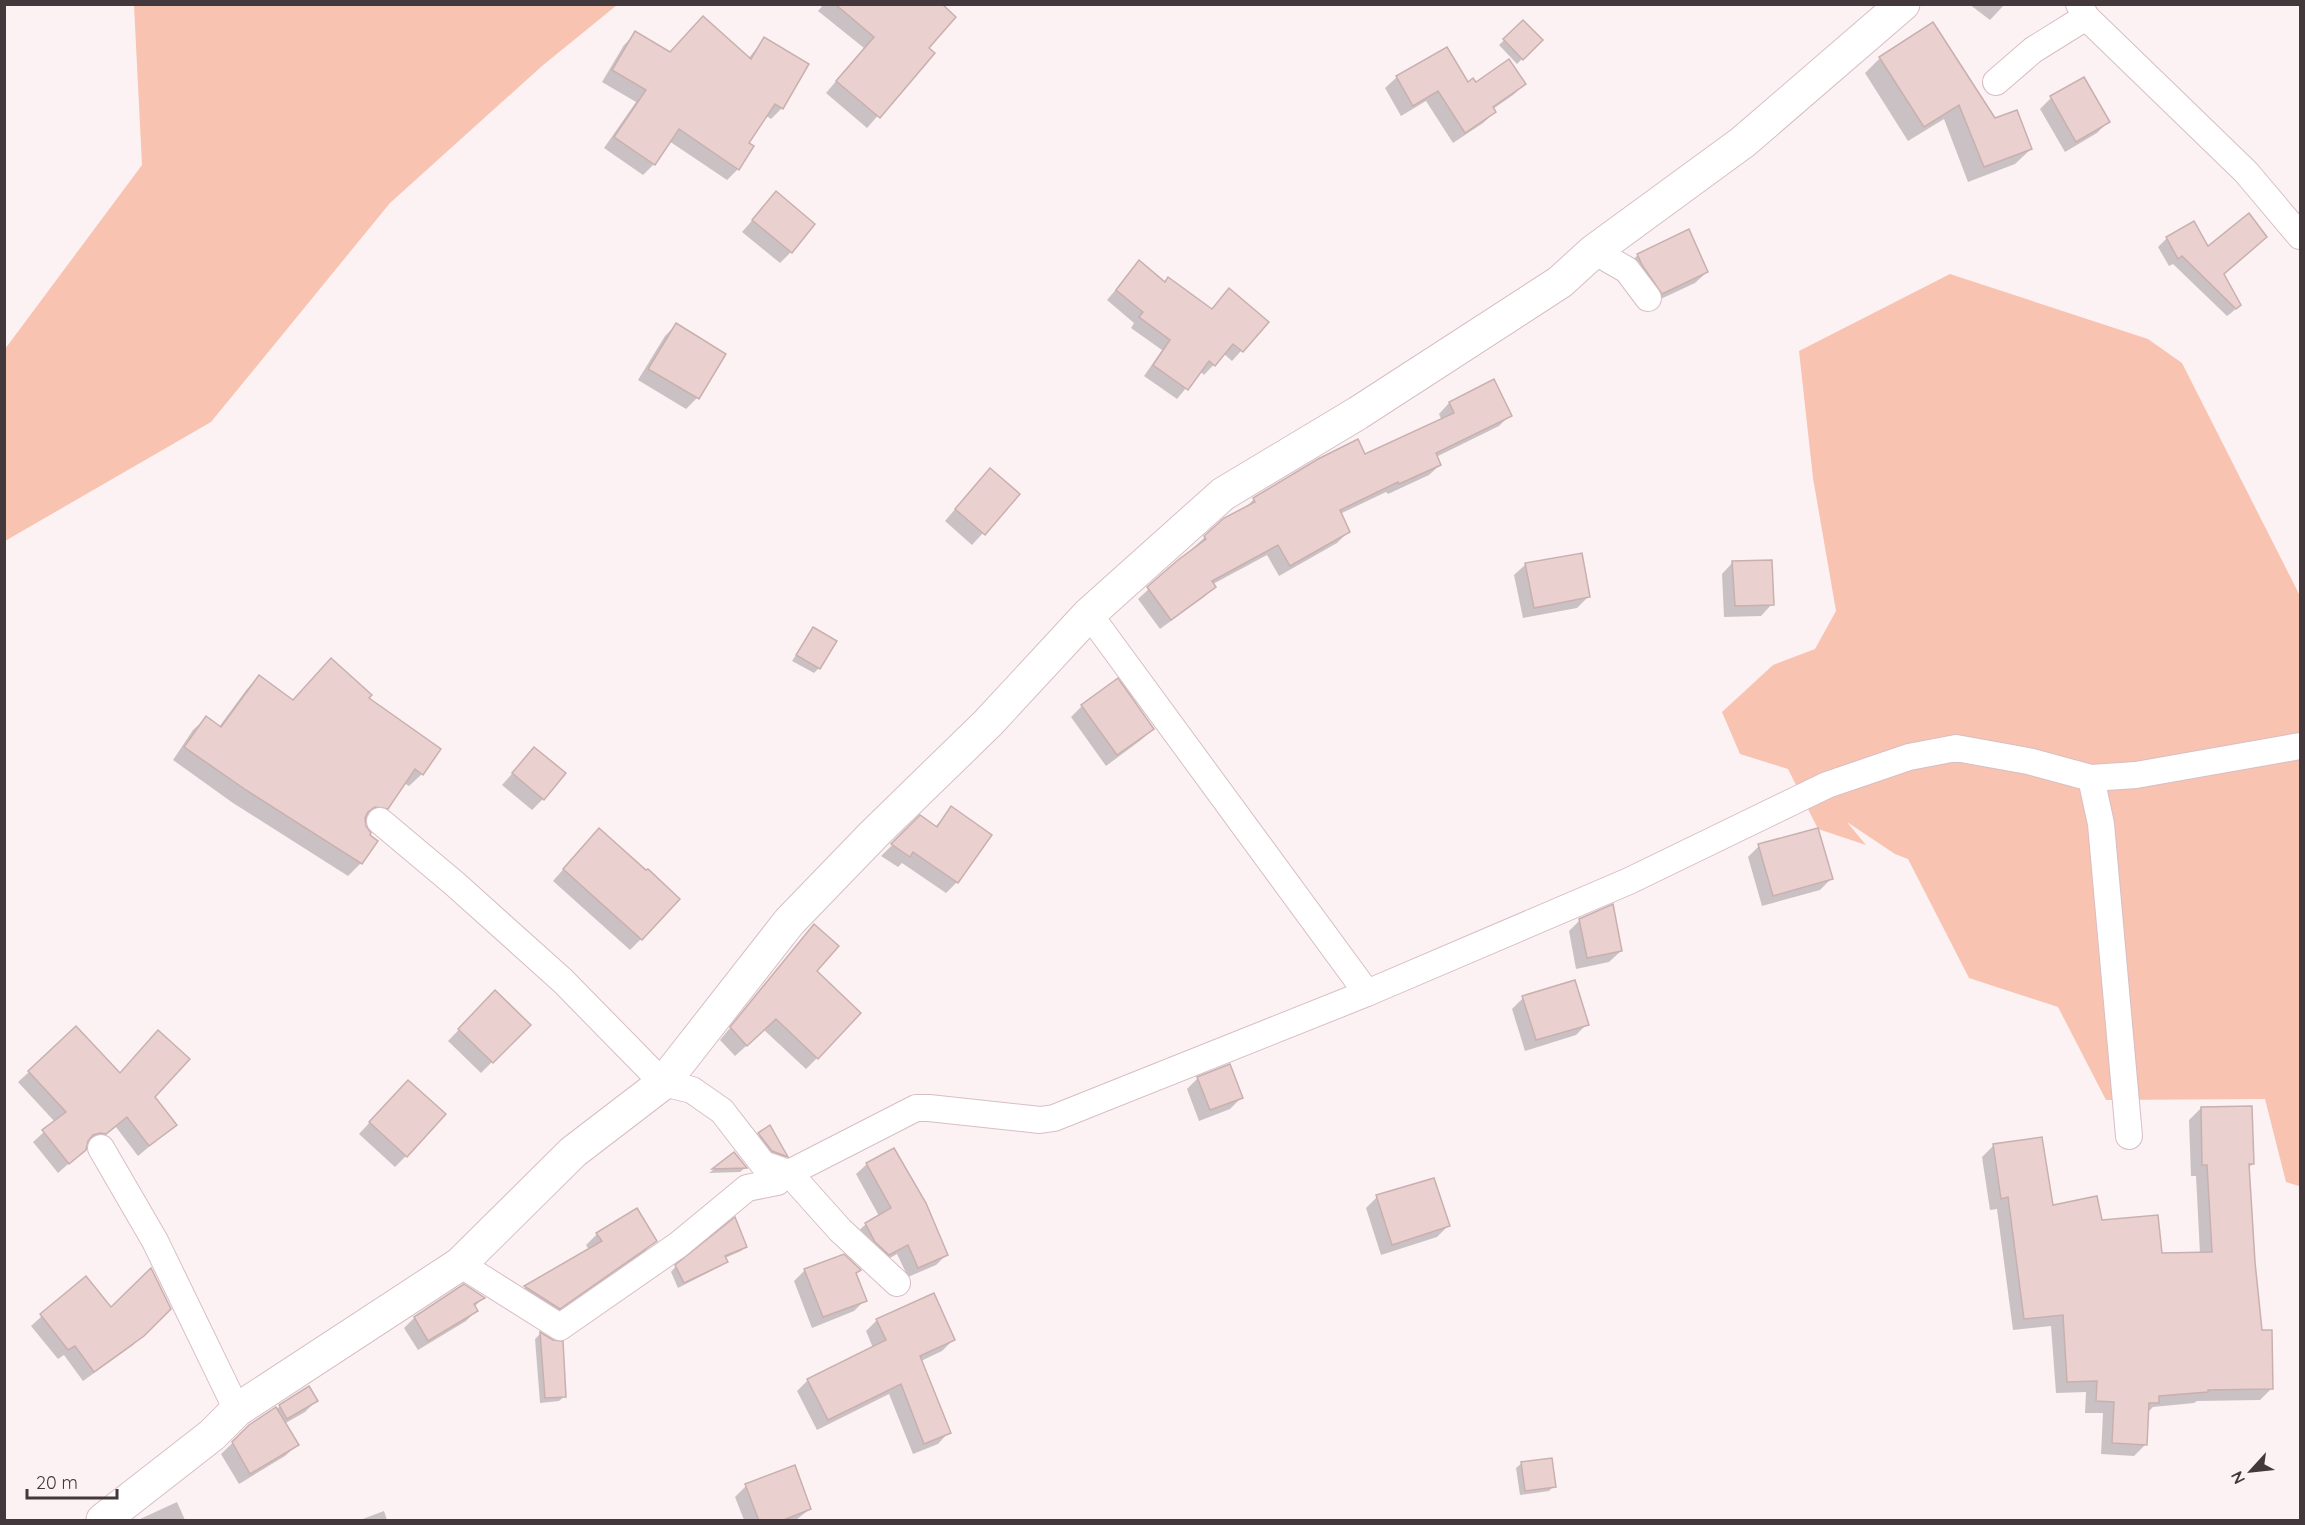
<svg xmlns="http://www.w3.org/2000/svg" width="2305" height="1525" font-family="Quicksand,sans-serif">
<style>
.green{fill:#f8c3b0}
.shadow{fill:#0003}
.building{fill:#ead0cf;stroke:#c9b0af;stroke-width:1.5}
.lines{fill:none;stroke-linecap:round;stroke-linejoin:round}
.street-casing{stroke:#d7bec5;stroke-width:28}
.secondary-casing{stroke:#d7bec5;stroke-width:35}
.street{stroke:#fff;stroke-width:26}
.secondary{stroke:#fff;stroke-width:33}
</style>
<rect width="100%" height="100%" fill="#fcf2f4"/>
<g class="green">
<polygon points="134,5 617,5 542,66 390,203 211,422 5,541 5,349 142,165"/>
<polygon points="1950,274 2148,339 2182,363 2300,596 2300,1189 2299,1186 2286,1182 2265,1099 2106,1100 2058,1007 1969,978 1908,859 1895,854 1847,822 1866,845 1818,829 1788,769 1740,754 1722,712 1773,665 1815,649 1836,611 1813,478 1799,351"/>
</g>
<g class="shadow">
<polygon points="824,4 940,4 927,48 933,53 867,128 826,93 864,48 818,11"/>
<polygon points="1969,4 2005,4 1990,20"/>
<polygon points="1523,22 1541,40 1517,64 1499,45"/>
<polygon points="636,33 670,53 748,59 764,39 782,108 771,119 765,115 747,143 738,169 727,180 669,141 654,164 643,175 604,148 636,102 602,82 624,45"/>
<polygon points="1447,49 1467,84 1525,84 1513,95 1493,109 1495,112 1483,123 1453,143 1426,101 1401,116 1385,88 1397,77"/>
<polygon points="1880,58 1994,120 2031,149 2015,164 1968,182 1944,119 1908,141 1865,73"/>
<polygon points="2083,79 2108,122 2097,133 2065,152 2040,109 2051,98"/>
<polygon points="776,193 791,252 780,263 742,232"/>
<polygon points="2167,238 2223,275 2240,305 2231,313 2227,316 2173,264 2169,266 2158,247"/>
<polygon points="1638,255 1707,272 1695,283 1650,304 1626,266"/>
<polygon points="1139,262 1165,283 1211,310 1229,290 1267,322 1232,361 1224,354 1204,375 1200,371 1177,399 1144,376 1162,350 1131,328 1134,323 1107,300"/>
<polygon points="676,325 724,354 697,398 686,409 638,380 665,336"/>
<polygon points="1493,381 1510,415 1499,426 1436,457 1440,465 1429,475 1388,494 1386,492 1340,514 1348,532 1337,543 1279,576 1267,555 1213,584 1214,587 1204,597 1160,629 1138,599 1205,537 1243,510 1254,499 1365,456 1442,421 1439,414 1449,403"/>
<polygon points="979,481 1018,495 972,545 945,521"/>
<polygon points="1733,562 1772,604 1761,616 1724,617 1722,574"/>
<polygon points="1526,564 1588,597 1577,608 1523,618 1514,575"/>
<polygon points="814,628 819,668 814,673 792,661"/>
<polygon points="331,660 367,698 422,774 409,786 404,783 387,808 374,821 364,819 368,836 376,841 361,863 348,876 233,803 173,760 193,730 206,718 219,727 247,689 259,677 292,701"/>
<polygon points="1082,706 1153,729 1141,740 1106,766 1071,717"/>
<polygon points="534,749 543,799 532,810 502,785"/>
<polygon points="952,808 990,835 957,882 946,893 902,863 898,867 881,856 921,817 935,827"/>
<polygon points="588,841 641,939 630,950 553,881"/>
<polygon points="1759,846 1831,879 1820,890 1762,906 1748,857"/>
<polygon points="1580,920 1621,951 1609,962 1576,969 1569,931"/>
<polygon points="814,926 817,1058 806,1069 764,1030 735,1056 720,1040"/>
<polygon points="495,992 529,1025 481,1073 448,1041"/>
<polygon points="1523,998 1587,1024 1576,1035 1525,1051 1512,1009"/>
<polygon points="29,1072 120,1074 153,1096 175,1125 138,1156 116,1127 94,1144 86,1144 85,1149 58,1173 33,1142 55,1122 18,1082"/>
<polygon points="1198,1078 1241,1098 1230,1109 1199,1121 1187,1089"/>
<polygon points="397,1093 406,1156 395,1167 359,1134"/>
<polygon points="2201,1108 2253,1164 2248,1168 2254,1262 2261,1332 2272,1388 2260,1400 2197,1401 2194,1403 2153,1407 2147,1413 2146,1444 2134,1456 2101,1454 2103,1413 2085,1413 2086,1392 2056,1393 2051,1326 2013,1330 1997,1209 1990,1210 1982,1157 1994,1145 2052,1207 2101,1222 2161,1254 2200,1254 2196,1176 2191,1176 2189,1120"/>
<polygon points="770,1127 786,1156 776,1167 748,1146"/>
<polygon points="893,1150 947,1254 936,1265 908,1277 897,1254 878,1265 855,1234 866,1224 879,1216 856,1174 867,1164"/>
<polygon points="734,1154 745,1168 740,1172 709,1173"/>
<polygon points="1377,1197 1448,1226 1437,1237 1381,1255 1366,1208"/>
<polygon points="597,1234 655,1241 644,1252 547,1319 514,1298 525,1288 589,1250 586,1245"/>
<polygon points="746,1246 741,1251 725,1258 726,1261 721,1266 678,1288 671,1272 676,1266"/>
<polygon points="805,1270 859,1270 855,1274 865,1300 854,1311 812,1328 794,1281"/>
<polygon points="464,1286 483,1298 474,1307 476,1311 466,1321 418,1350 404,1328 414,1318"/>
<polygon points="111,1309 170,1309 132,1346 83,1381 64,1355 58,1359 31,1326 42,1316"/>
<polygon points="877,1320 953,1340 942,1351 921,1361 949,1432 938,1444 913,1454 889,1394 817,1430 797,1391 808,1380 873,1348 866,1331"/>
<polygon points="540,1334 552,1341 565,1396 559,1401 540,1403 535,1339"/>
<polygon points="308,1388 316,1401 305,1412 284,1424 297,1445 285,1456 239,1484 221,1454 250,1426"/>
<polygon points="1522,1463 1554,1486 1549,1491 1520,1495 1516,1468"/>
<polygon points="746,1486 810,1509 796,1520 744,1520 735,1497"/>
<polygon points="177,1502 185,1520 138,1520"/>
<polygon points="384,1511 387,1520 360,1520"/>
</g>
<g class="building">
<polygon points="835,4 942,4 956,17 929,48 935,53 880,118 836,81 874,37"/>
<polygon points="703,16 751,59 764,37 809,64 783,109 775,104 749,143 754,146 739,170 679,129 655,165 614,137 646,90 612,70 635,31 670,52"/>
<polygon points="1523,20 1543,40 1523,60 1503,39"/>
<polygon points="1933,22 1995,118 2017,110 2032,149 1984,167 1959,105 1924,127 1879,57"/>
<polygon points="1447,47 1468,82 1473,78 1476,82 1509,59 1526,84 1493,107 1496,112 1465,133 1438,91 1413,106 1396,76"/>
<polygon points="2084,77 2110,122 2076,142 2050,96"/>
<polygon points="776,191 815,224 792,253 752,220"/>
<polygon points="2249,213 2267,237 2224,274 2241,305 2236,309 2182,256 2178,259 2166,237 2194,221 2208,246"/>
<polygon points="1689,229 1708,272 1662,294 1642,265 1637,254"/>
<polygon points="1139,260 1165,282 1168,277 1212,309 1229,288 1269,322 1243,352 1233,344 1215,366 1209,361 1188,390 1153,365 1170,340 1139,317 1143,312 1116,290"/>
<polygon points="676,323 726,354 699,399 648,369"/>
<polygon points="1494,379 1512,416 1436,453 1441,465 1399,484 1398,482 1340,510 1350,532 1290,566 1278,545 1212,581 1216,587 1171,620 1147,587 1178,560 1206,539 1204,536 1224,518 1255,502 1253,498 1318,459 1358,439 1365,454 1454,413 1449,402"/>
<polygon points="990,468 1020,494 985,535 955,509"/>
<polygon points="1582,553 1590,597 1534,608 1525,563"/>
<polygon points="1772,560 1774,605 1735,606 1732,561"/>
<polygon points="813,627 837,641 820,669 796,655"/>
<polygon points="331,658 372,695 369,698 441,749 423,775 415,769 388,809 375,807 368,812 365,818 366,826 371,833 370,835 378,841 362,864 246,790 184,747 206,716 221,727 259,675 293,700"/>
<polygon points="1118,678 1154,729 1117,755 1081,705"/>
<polygon points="534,747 566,773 544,800 512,773"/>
<polygon points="951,806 992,835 958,883 913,852 910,857 891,844 920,815 937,827"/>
<polygon points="599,828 646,870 648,869 680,899 642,940 563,869"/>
<polygon points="1818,828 1833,879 1773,896 1758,844"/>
<polygon points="1613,904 1622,951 1587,958 1579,919"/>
<polygon points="814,924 839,946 817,971 861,1013 818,1059 776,1019 747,1046 730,1027"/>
<polygon points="1575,980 1589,1025 1536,1040 1522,996"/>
<polygon points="495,990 531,1025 493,1063 458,1029"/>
<polygon points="76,1026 120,1073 158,1030 190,1059 155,1097 177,1125 149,1146 127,1117 106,1134 100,1133 93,1135 88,1141 86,1150 69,1164 42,1130 66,1112 28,1071"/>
<polygon points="1230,1064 1243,1098 1210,1110 1197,1077"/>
<polygon points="408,1080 446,1114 407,1157 369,1122"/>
<polygon points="2252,1106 2254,1164 2249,1164 2255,1262 2262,1330 2272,1330 2273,1389 2208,1390 2208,1392 2159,1396 2159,1403 2149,1403 2147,1445 2112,1443 2114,1402 2096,1401 2097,1381 2067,1382 2063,1315 2024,1319 2008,1197 2001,1199 1993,1144 2042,1137 2053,1205 2097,1196 2102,1220 2158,1215 2162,1253 2212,1252 2207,1165 2202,1165 2201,1107"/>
<polygon points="770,1125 788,1157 772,1151 758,1133"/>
<polygon points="894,1148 926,1203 948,1255 918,1268 908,1245 889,1255 875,1242 865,1223 891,1208 866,1163"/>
<polygon points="734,1152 747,1168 712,1169"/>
<polygon points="1434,1178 1450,1226 1392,1245 1376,1195"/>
<polygon points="637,1208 657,1241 560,1309 524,1286 602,1241 596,1233"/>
<polygon points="735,1217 747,1247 725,1256 728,1262 684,1283 675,1265"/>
<polygon points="844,1254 861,1270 856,1273 867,1301 823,1317 804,1269"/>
<polygon points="151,1268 171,1309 144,1336 94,1372 75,1346 68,1350 40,1314 86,1276 111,1307"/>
<polygon points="464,1284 485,1298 474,1304 478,1311 428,1341 414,1317"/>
<polygon points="934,1293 955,1340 920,1356 951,1433 924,1444 901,1384 828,1420 807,1379 886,1340 876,1319"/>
<polygon points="540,1332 553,1340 563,1341 566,1397 545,1398"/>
<polygon points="309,1386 318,1401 287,1419 279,1405"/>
<polygon points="276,1407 299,1445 250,1474 232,1442 249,1425"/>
<polygon points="1552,1458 1556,1487 1525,1491 1521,1462"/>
<polygon points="795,1465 811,1509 781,1521 759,1521 745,1484"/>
</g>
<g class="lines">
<g class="street-casing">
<g id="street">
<polyline points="2079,4 2086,17 2246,172 2300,236"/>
<polyline points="1996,82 2033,50 2086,17"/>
<polyline points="1594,251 1627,270 1648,298"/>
<polyline points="1089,614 1367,993"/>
<polyline points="380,821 455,884 563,981 663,1083 692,1090 722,1111 777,1182 766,1165 789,1173 840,1230 897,1283"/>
<polyline points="2129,1136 2101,824 2091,778 2136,775 2300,746"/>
<polyline points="101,1148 155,1241 237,1410"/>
<polyline points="789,1173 916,1108 929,1108 1040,1120 1054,1118 1367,993 1629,881 1827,785 1909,757 1956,748 2028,761 2091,778"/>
<polyline points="460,1264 560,1327 678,1245 747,1188 777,1182"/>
</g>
</g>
<g class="secondary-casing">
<polyline id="secondary" points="103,1520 212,1435 237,1410 460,1264 573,1152 663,1083 789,922 874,834 988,723 1089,614 1223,494 1358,413 1560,282 1594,251 1743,142 1903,4"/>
</g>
<use href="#street" class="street"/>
<use href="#secondary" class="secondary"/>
</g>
<rect width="2305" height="1525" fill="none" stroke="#43393c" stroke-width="12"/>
<g transform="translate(2251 1471) rotate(243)" stroke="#fcf2f4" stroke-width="4.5" paint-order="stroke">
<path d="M0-4.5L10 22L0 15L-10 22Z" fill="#43393c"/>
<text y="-9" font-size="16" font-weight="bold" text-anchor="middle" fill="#43393c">N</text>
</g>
<path d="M27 1489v9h90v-9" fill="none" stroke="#43393c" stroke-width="3"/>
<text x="36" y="1489" font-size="18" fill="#43393c" stroke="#fcf2f4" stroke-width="4.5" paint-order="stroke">20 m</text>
</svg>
